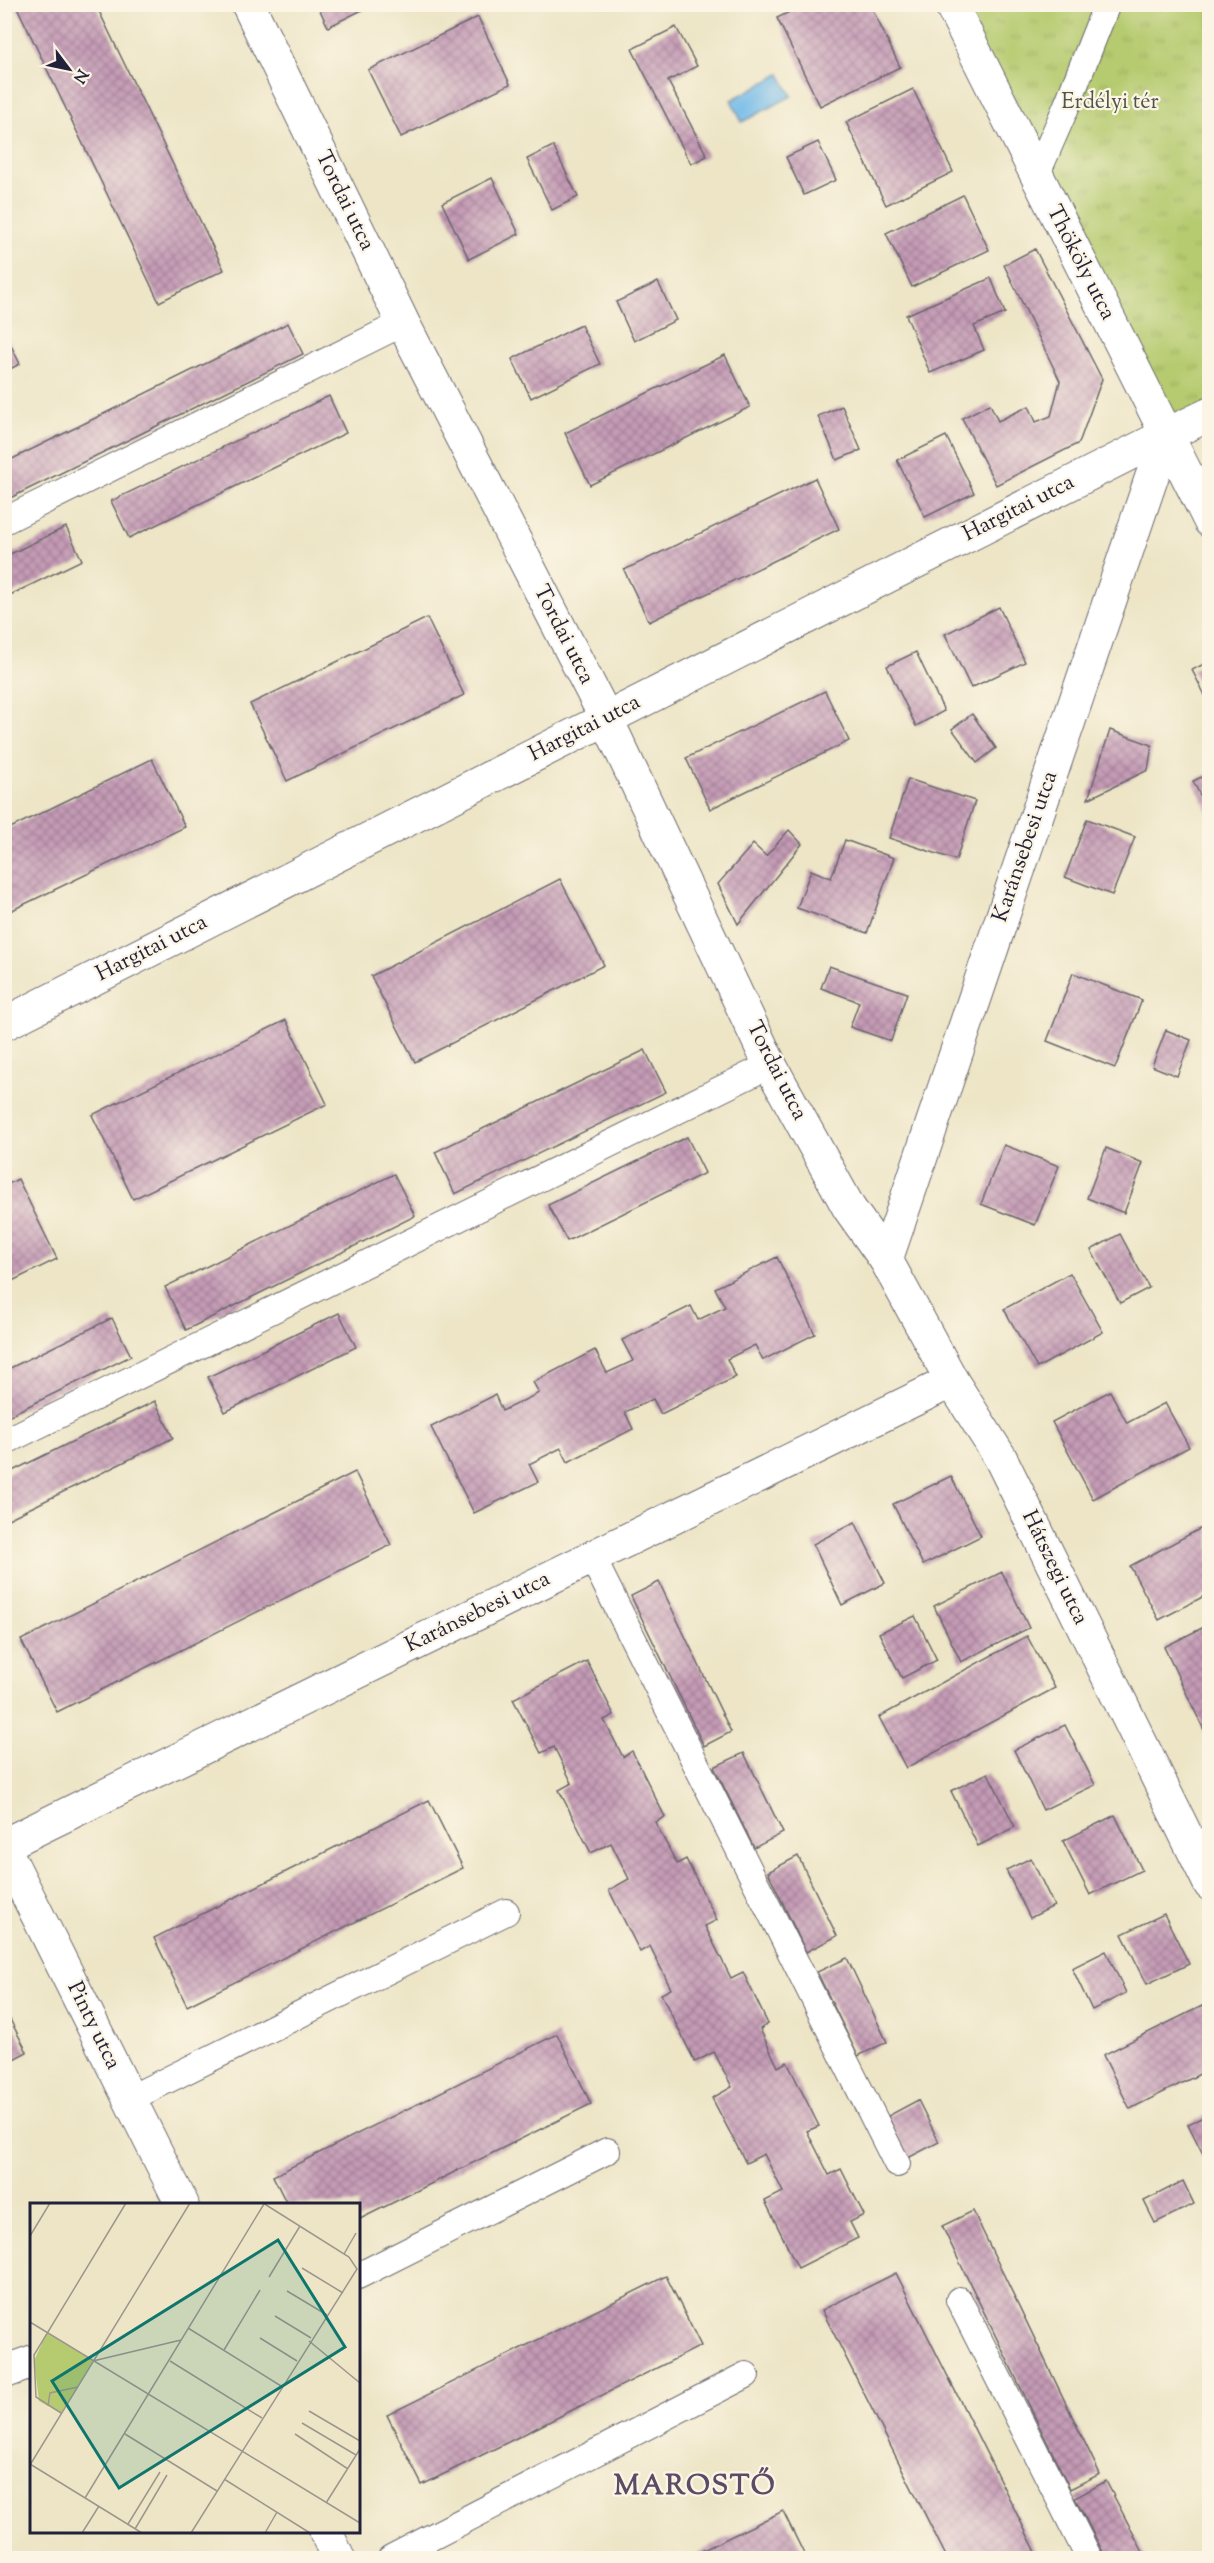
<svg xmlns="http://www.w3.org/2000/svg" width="1214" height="2563" font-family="'Sorts Mill Goudy',serif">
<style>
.park{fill:url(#park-tufts);stroke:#6c7655;stroke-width:1.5}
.water{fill:#6fb9e8;stroke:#486e92;stroke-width:1.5}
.building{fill:url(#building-cross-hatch)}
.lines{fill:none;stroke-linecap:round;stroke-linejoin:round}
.lane-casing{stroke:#69666c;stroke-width:28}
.street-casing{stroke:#69666c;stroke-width:35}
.secondary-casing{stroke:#69666c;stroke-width:35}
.lane{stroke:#fff;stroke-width:26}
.street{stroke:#fff;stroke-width:33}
.secondary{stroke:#fff;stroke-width:33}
.labels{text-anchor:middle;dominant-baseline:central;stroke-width:4.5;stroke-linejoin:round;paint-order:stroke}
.park-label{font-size:22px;fill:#4e554b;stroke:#fcf5e5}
.street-label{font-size:22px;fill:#22223b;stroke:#fcf5e5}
.district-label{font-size:28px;font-weight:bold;letter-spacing:1.5px;fill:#5b4c66;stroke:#fcf5e5}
.inset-road{fill:none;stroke:#9c978e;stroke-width:1.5}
.view{fill:#0f766e;fill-opacity:0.15;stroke:#0f766e;stroke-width:3}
.inset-edge{fill:none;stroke:#22223b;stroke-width:3}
</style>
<defs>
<pattern id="park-tufts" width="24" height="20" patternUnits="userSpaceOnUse" patternTransform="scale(1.5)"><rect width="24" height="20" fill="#b6cb6f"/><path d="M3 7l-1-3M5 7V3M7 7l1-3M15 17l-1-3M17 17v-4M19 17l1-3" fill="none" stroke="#9cae61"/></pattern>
<pattern id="building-cross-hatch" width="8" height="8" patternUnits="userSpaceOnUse" patternTransform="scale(1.5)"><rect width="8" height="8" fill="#c59bb6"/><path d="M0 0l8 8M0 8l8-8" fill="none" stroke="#a07e95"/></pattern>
</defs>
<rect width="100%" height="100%" fill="#fcf5e5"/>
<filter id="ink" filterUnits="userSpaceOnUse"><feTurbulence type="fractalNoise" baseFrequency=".0167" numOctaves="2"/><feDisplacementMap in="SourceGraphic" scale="12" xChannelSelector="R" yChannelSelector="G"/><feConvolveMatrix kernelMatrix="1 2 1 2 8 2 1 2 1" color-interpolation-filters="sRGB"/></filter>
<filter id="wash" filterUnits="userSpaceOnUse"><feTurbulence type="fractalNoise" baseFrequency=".008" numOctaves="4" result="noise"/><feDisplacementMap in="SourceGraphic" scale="24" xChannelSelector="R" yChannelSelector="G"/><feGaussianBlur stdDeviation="1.35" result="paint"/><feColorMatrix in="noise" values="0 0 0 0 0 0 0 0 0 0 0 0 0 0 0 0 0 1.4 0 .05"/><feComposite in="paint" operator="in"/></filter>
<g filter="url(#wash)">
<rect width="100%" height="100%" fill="#ede5c6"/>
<polygon class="park" points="951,5 1209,5 1209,414 1166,435"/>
<polygon class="water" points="780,74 792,96 742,122 731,100"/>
<g id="blocks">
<g class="building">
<polygon points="317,4 374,4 328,27"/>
<polygon points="806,4 870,4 900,67 820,106 777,18"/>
<polygon points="16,5 96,5 224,270 159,302"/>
<polygon points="478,17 510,84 401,137 368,70"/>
<polygon points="676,27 697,66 668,81 707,156 691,164 632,49"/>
<polygon points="913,89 953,172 886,205 846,122"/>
<polygon points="818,142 836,180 804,195 786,157"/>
<polygon points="553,146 578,197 552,210 527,159"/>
<polygon points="492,178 519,234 469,259 442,203"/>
<polygon points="963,195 989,250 912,287 886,233"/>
<polygon points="1035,249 1102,379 1079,443 996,485 962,418 990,404 998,421 1029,406 1036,422 1051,416 1060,381 1004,265"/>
<polygon points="991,278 1005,313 974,326 984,350 930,373 906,315"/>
<polygon points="658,282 676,320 634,341 616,302"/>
<polygon points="288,323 303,354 4,501 4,463"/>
<polygon points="581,325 600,364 531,398 512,359"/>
<polygon points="4,331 20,364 4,372"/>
<polygon points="725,355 750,407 590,485 565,433"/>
<polygon points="329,396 346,433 129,538 111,501"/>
<polygon points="842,406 861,450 837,460 818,416"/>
<polygon points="946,436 974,493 925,517 897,460"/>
<polygon points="815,478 839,529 649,622 624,570"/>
<polygon points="66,527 82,560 4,598 4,557"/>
<polygon points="999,607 1025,662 971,688 945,634"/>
<polygon points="427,618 464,695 287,781 250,704"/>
<polygon points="916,652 944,711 916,726 887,666"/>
<polygon points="1210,661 1210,705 1192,670"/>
<polygon points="825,691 849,741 710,809 686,758"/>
<polygon points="972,714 996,748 977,763 952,729"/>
<polygon points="1110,730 1152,745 1148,770 1088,799"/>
<polygon points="152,759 185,827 4,914 4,831"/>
<polygon points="1210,773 1210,815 1193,781"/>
<polygon points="908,779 975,801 956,860 889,838"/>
<polygon points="1087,819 1135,837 1112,895 1065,877"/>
<polygon points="789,830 802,844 738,924 718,884 753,844 766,856"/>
<polygon points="845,840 894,858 867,933 797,908 811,870 831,878"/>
<polygon points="560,879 604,965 415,1062 371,976"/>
<polygon points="829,966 907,993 891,1041 850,1027 859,1002 821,988"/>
<polygon points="1073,973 1142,1000 1115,1068 1047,1041"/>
<polygon points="286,1020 327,1104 133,1199 92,1115"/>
<polygon points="1166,1030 1191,1040 1177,1076 1152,1066"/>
<polygon points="645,1050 666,1092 455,1194 435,1152"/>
<polygon points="687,1137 705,1173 567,1241 548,1205"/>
<polygon points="1004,1145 1059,1166 1035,1225 981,1204"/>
<polygon points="1106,1148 1143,1163 1124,1213 1087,1198"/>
<polygon points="394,1174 415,1216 186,1330 165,1287"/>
<polygon points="18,1179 57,1259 4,1285 4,1186"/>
<polygon points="1120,1234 1149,1288 1120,1303 1091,1250"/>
<polygon points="777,1257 815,1334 763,1360 755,1345 727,1359 736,1377 661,1414 653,1399 625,1412 633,1429 568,1462 561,1448 529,1464 538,1482 474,1513 431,1427 495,1395 502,1411 539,1393 533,1382 595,1350 607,1373 633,1361 622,1340 691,1306 698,1320 725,1307 715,1288"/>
<polygon points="1070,1273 1103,1332 1037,1368 1004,1309"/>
<polygon points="339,1313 356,1347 225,1412 208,1377"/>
<polygon points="112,1318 131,1356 4,1418 4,1371"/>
<polygon points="1110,1391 1127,1423 1165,1403 1189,1447 1093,1499 1052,1422"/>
<polygon points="155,1401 173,1438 4,1521 4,1475"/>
<polygon points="355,1472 391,1545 57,1712 21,1640"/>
<polygon points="951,1476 981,1536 923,1565 893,1504"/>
<polygon points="855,1522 885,1583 842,1605 813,1544"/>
<polygon points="1207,1525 1210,1530 1210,1593 1159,1620 1130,1566"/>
<polygon points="1002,1572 1029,1628 961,1662 934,1606"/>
<polygon points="659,1582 731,1732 704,1746 631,1596"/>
<polygon points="915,1616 937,1660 902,1678 879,1633"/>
<polygon points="1210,1624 1210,1735 1207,1736 1164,1647"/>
<polygon points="1027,1636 1055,1688 906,1768 879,1717"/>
<polygon points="587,1661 614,1715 604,1720 623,1757 632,1751 665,1817 655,1822 677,1864 686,1859 717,1920 705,1926 731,1978 743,1972 768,2024 760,2029 778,2067 787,2062 819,2126 807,2131 829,2175 841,2169 864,2215 850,2222 858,2238 798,2268 765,2201 783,2192 764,2154 746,2163 712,2098 732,2087 714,2052 695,2062 661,1994 671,1989 650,1946 640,1952 609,1890 629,1879 611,1843 591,1853 559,1790 572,1783 554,1747 541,1753 513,1699"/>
<polygon points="1065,1725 1095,1785 1043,1810 1014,1750"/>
<polygon points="744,1753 783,1833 754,1848 714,1767"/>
<polygon points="988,1773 1015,1827 978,1846 951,1791"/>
<polygon points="429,1800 463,1868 187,2006 154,1938"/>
<polygon points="1115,1815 1142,1870 1090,1895 1063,1841"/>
<polygon points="798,1856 837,1936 806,1952 768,1872"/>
<polygon points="1031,1858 1054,1906 1030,1918 1006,1870"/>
<polygon points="1164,1914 1189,1964 1147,1984 1122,1934"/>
<polygon points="1106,1951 1126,1993 1092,2010 1072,1968"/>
<polygon points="847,1958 887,2042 858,2056 817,1972"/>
<polygon points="1210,2002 1210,2069 1130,2109 1103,2055"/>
<polygon points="4,2008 27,2052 4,2064"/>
<polygon points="557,2034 591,2104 358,2220 358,2204 287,2204 273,2176"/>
<polygon points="918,2100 939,2142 908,2158 888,2116"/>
<polygon points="1210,2114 1210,2168 1188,2124"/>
<polygon points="1183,2181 1194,2204 1155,2223 1144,2201"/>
<polygon points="973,2211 1100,2474 1070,2489 942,2226"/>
<polygon points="896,2273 1039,2558 947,2558 822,2310"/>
<polygon points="666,2276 701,2346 422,2485 387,2415"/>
<polygon points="1106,2481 1146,2558 1106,2558 1075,2498"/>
<polygon points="783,2511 806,2558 687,2558"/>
</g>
</g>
</g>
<g filter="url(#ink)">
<use href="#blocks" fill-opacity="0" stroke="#69666c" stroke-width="1.5"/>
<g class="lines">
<g class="lane-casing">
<g id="lane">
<polyline points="1036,176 1067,105 1107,4"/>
<polyline points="4,521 403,323"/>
<polyline points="4,1442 770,1065"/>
<polyline points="592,1557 897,2164"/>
<polyline points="129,2099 506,1912"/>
<polyline points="358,2276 607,2151"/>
<polyline points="959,2300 1089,2558"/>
<polyline points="391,2558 746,2375"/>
</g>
</g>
<g class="street-casing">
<g id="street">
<polyline points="248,4 403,323 606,718 770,1065 849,1208 886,1260 952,1381 1000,1457 1210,1884"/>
<polyline points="886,1260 1166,435 1210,414"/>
<polyline points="4,1845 952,1381"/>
<polyline points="4,1848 182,2204"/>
<polyline points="4,2372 32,2362"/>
<polyline points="326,2532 338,2558"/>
</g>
</g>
<g class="secondary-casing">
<g id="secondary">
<polyline points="951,4 1210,521"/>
<polyline points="4,1024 1166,435"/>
</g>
</g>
<use href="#lane" class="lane"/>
<use href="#street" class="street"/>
<use href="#secondary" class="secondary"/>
</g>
</g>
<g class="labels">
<g class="park-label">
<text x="1110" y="103">Erdélyi tér</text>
</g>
<g class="street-label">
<text transform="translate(344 201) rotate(64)">Tordai utca</text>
<text transform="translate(1080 263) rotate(63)">Thököly utca</text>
<text transform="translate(1019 509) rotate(-27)">Hargitai utca</text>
<text transform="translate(563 635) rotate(63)">Tordai utca</text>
<text transform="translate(585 729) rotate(-27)">Hargitai utca</text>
<text transform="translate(1026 847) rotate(-71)">Karánsebesi utca</text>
<text transform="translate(152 949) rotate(-27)">Hargitai utca</text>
<text transform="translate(776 1071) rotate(63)">Tordai utca</text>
<text transform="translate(1054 1568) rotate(64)">Hátszegi utca</text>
<text transform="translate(478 1613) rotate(-26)">Karánsebesi utca</text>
<text transform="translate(93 2026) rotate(64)">Pinty utca</text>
</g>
<g class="district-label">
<text x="695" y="2487">MAROSTŐ</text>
</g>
</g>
<g transform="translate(30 2203)">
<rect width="330" height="330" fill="#ede5c6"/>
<path d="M17,129l46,29 -32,52 -22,-12 -5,-40z" fill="#b6cb6f"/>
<path class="inset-road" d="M0,33l20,-33M314,51l12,-21M272,65l41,25M239,74l31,-51M257,88l40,24M245,113l36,22M0,119l330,201M158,125l93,58M230,135l37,23M279,138l51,42M194,147l36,-60M63,158l88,-21M140,158l92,57M18,203l2,-13 28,-6M279,208l51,30M31,210l-25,-16 -2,-42 92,-152M272,220l54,32M95,231l92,57M265,231l53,35M0,261l112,69M0,262l160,-262M194,276l86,54M55,295l179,-294M296,300l34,-54M98,321l32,-52M105,326l32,-54M52,330l17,-27M161,330l166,-264 -8,-12 -86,-54M235,330l12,-21"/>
<path class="view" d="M248,37l67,107 -226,141 -67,-107z"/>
<rect width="330" height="330" class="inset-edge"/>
</g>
<rect width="1214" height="2563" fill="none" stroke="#fcf5e5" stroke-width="24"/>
<g transform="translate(69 69) rotate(122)" stroke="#fcf5e5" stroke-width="4.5" paint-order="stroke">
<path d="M0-4.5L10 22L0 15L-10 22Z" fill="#22223b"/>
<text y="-9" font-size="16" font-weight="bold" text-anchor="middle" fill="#22223b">N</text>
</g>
</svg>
